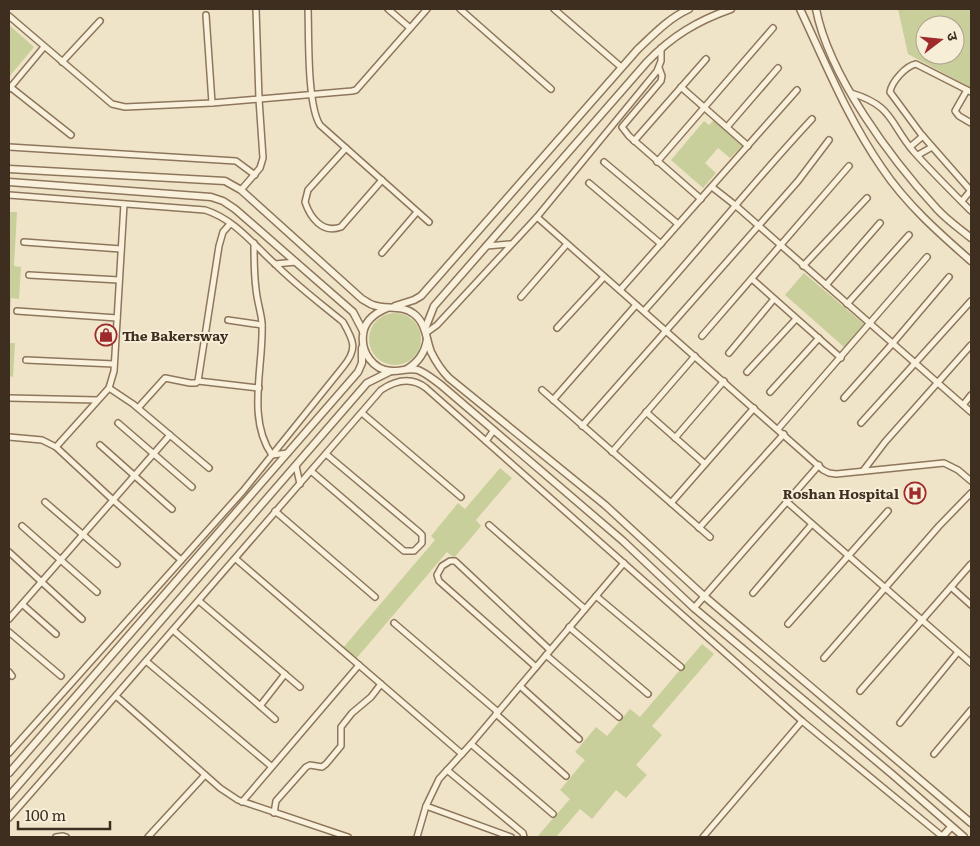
<svg xmlns="http://www.w3.org/2000/svg" width="980" height="846" font-family="Literata,'Noto Sans Devanagari',serif">
<style>
.green{fill:#c9cf9b;fill-rule:evenodd}
.lines{fill:none;stroke-linecap:round;stroke-linejoin:round}
.minor-casing{stroke:#8d765c;stroke-width:8}
.tertiary-casing{stroke:#8d765c;stroke-width:9}
.minor{stroke:#faf1dc;stroke-width:5}
.tertiary{stroke:#faf1dc;stroke-width:6}
.labels{text-anchor:middle;dominant-baseline:central;stroke-width:4;stroke-linejoin:round;paint-order:stroke}
.poi-label{font-size:14px;font-weight:bold;fill:#3d2e20;stroke:#f7eed8;text-anchor:start}
</style>
<rect width="100%" height="100%" fill="#f0e4c8"/>
<g class="green">
<path d="M898,9h73v79l-63,-34zM925,25h30v30h-30z"/>
<polygon points="9,25 34,47 9,77"/>
<polygon points="715,119 744,144 730,158 718,148 705,163 716,173 703,188 671,160 704,121 709,125"/>
<polygon points="9,212 17,212 14,266 21,267 19,299 11,298 9,327"/>
<polygon points="804,273 864,324 844,347 785,295"/>
<circle cx="395" cy="339" r="26"/>
<polygon points="9,343 15,343 13,377 9,376"/>
<polygon points="500,468 512,478 476,520 481,526 454,558 447,552 355,660 342,649 435,540 431,536 458,503 465,509"/>
<polygon points="702,644 714,654 652,726 662,735 636,765 647,775 626,798 616,790 592,819 580,809 556,837 537,837 570,799 560,790 585,760 575,752 596,727 607,736 630,709 640,717"/>
</g>
<g class="lines">
<g class="minor-casing">
<g id="minor">
<path d="M308,9c1,27 -1,96 12,116l109,97"/>
<polyline points="388,9 410,28"/>
<polyline points="460,9 551,89"/>
<polyline points="554,9 621,67"/>
<polyline points="206,15 212,103"/>
<polyline points="9,16 112,104 125,107 212,103 352,91 356,90 427,9"/>
<polyline points="62,62 100,21"/>
<polyline points="659,68 662,76 661,81 622,127 629,136 701,199"/>
<polyline points="9,86 71,135"/>
<polyline points="681,87 748,146"/>
<polyline points="9,89 44,47"/>
<polyline points="967,90 955,111 959,116 971,123"/>
<path d="M851,93c43,13 38,30 63,59 18,20 38,40 57,59"/>
<polyline points="727,127 778,68"/>
<polyline points="634,141 706,59"/>
<polyline points="9,147 236,161 255,175"/>
<polyline points="910,147 923,136"/>
<path d="M346,148l-38,42 -3,12c5,15 17,32 36,25l41,-47"/>
<polyline points="918,155 932,147"/>
<polyline points="604,162 678,224"/>
<polyline points="657,162 773,28"/>
<polyline points="589,183 661,244"/>
<polyline points="712,187 735,205 971,412"/>
<polyline points="241,190 260,168 263,158 259,99 256,9"/>
<path d="M971,191l-50,-57 -31,-42c2,-11 16,-26 26,-28l55,28"/>
<path d="M9,195l196,15c29,9 48,34 70,54 21,21 45,39 68,58 11,19 15,27 0,45l-100,124 -234,262"/>
<polyline points="962,201 971,190"/>
<polyline points="537,217 823,470 829,473 836,474 944,463 958,470 971,481"/>
<polyline points="24,242 121,249"/>
<path d="M254,243c0,15 0,31 2,46 1,12 5,23 6,34 2,43 -16,95 10,132l16,-2"/>
<polyline points="486,246 510,244"/>
<polyline points="382,253 417,212"/>
<polyline points="275,264 296,262"/>
<polyline points="803,266 867,198"/>
<polyline points="29,275 119,280"/>
<polyline points="752,279 841,358"/>
<polyline points="826,285 880,223"/>
<polyline points="620,290 797,90"/>
<polyline points="521,297 567,244"/>
<polyline points="847,304 909,235"/>
<polyline points="17,311 117,318"/>
<path d="M644,311c57,-63 110,-130 168,-192"/>
<polyline points="228,320 262,325"/>
<polyline points="557,328 604,277"/>
<polyline points="426,333 437,325 537,217 657,71 661,61 661,48"/>
<polyline points="702,336 849,166"/>
<polyline points="729,353 774,299"/>
<polyline points="26,360 114,364"/>
<polyline points="747,372 796,319"/>
<polyline points="198,381 259,388"/>
<polyline points="109,388 133,404 209,468"/>
<polyline points="542,390 710,537"/>
<polyline points="770,392 819,338"/>
<polyline points="9,398 97,400"/>
<polyline points="844,398 893,343 949,277"/>
<polyline points="553,400 636,305"/>
<polyline points="963,405 971,395"/>
<polyline points="138,408 165,378 190,383 196,383 198,381 219,246 223,232 230,224"/>
<polyline points="646,412 705,464"/>
<polyline points="362,413 461,497"/>
<polyline points="118,423 192,487"/>
<polyline points="861,423 971,301"/>
<polyline points="582,426 798,181 829,140"/>
<polyline points="778,429 927,257"/>
<polyline points="9,437 42,440 56,447 113,500 181,560"/>
<polyline points="675,438 724,381"/>
<polyline points="486,441 494,430"/>
<polyline points="100,445 172,509"/>
<polyline points="56,447 109,388 114,371 124,204"/>
<polyline points="612,452 695,356"/>
<polyline points="296,466 300,484"/>
<polyline points="311,471 404,551 414,551 422,543 422,535 419,532 326,454"/>
<polyline points="863,471 885,442 971,345"/>
<polyline points="786,501 971,663"/>
<polyline points="45,502 117,564"/>
<polyline points="671,503 754,408"/>
<polyline points="275,511 375,597"/>
<polyline points="489,525 585,609"/>
<polyline points="22,526 97,592"/>
<polyline points="699,528 784,434"/>
<polyline points="9,552 82,619"/>
<polyline points="236,559 462,754"/>
<polyline points="951,587 971,605"/>
<polyline points="753,593 812,524"/>
<polyline points="596,596 681,667"/>
<polyline points="199,601 300,687"/>
<polyline points="22,604 56,634"/>
<polyline points="694,608 819,465"/>
<polyline points="9,619 170,435"/>
<polyline points="394,623 498,712"/>
<polyline points="788,624 888,511"/>
<polyline points="569,627 648,694"/>
<polyline points="173,630 275,719"/>
<polyline points="9,632 61,676"/>
<polyline points="546,655 619,717"/>
<polyline points="824,658 939,526 971,493"/>
<polyline points="146,661 271,766"/>
<polyline points="536,667 439,581 437,575 442,566 450,561 455,561 550,650"/>
<polyline points="9,672 12,676"/>
<polyline points="520,686 579,739"/>
<polyline points="860,691 971,564"/>
<polyline points="116,696 220,788 238,800 348,837"/>
<polyline points="260,706 285,674"/>
<polyline points="496,714 566,776"/>
<polyline points="900,723 958,652"/>
<polyline points="471,744 553,814"/>
<polyline points="934,754 971,710"/>
<polyline points="447,770 523,833 524,837"/>
<polyline points="242,802 359,665"/>
<polyline points="426,806 511,837"/>
<polyline points="274,813 276,801 306,767 310,765 322,767 326,764 341,746 341,727 352,713 371,697 381,684"/>
<path d="M9,818c125,-142 249,-285 372,-428 15,-10 31,-13 45,-2l376,333 141,116"/>
<polyline points="56,837 63,836 66,837"/>
<polyline points="148,837 205,775"/>
<polyline points="417,837 426,806 439,779 471,744 624,563"/>
<polyline points="703,837 802,721"/>
</g>
</g>
<g class="tertiary-casing">
<g id="tertiary">
<path d="M800,9c25,53 48,110 82,159 24,36 57,65 89,93"/>
<path d="M816,9c13,67 75,150 121,200 10,11 23,20 34,29"/>
<path d="M9,169l216,12 16,9 121,109c4,2 7,5 11,6 13,5 28,-1 41,9 12,9 12,25 17,38 5,10 10,18 18,26l156,127 99,91 267,227"/>
<polyline points="9,182 211,197 223,201 235,209 353,312 363,331"/>
<path d="M395,306l19,-6 7,-4 217,-247c16,-15 31,-31 51,-40"/>
<path d="M387,308c-12,5 -23,13 -24,27 -2,17 10,35 28,36 9,1 18,-4 27,-1 8,3 16,10 23,15l182,156 71,67 199,167 71,62"/>
<path d="M425,329l9,-23 14,-16 199,-228c25,-26 50,-41 84,-53"/>
<path d="M407,369c12,-7 18,-16 20,-30"/>
<polyline points="9,773 358,372 362,363 362,348"/>
<polyline points="9,796 367,383 391,371"/>
<polyline points="942,837 951,827"/>
</g>
</g>
<use href="#minor" class="minor"/>
<use href="#tertiary" class="tertiary"/>
</g>
<defs>
<g id="shop-ring" transform="scale(1.125)"><circle r="9.5" fill="#f7eed8" stroke="#9e2a2b" stroke-width="1.5"/><path d="M-5-2.5h2.3a2.7 3.5 0 0 1 5.4 0H5L5.5 6h-11ZM-1.5-2.5h3a1.5 2.3 0 0 0-3 0Z" fill="#9e2a2b"/></g>
<g id="hospital-ring" transform="scale(1.125)"><circle r="9.5" fill="#f7eed8" stroke="#9e2a2b" stroke-width="1.5"/><path d="M-5-5h3v3.5h4V-5h3V5h-3V1.5h-4V5h-3Z" fill="#9e2a2b"/></g>
</defs>
<g fill-rule="evenodd">
<use href="#shop-ring" x="106" y="335"/>
<use href="#hospital-ring" x="915" y="493"/>
</g>
<g class="labels">
<g class="poi-label">
<text x="122" y="335">The Bakersway</text>
<text x="899" y="493" text-anchor="end">Roshan Hospital</text>
</g>
</g>
<rect width="980" height="846" fill="none" stroke="#3d2e20" stroke-width="20"/>
<g transform="translate(940 40) rotate(74)"><circle r="24" fill="#f7eed8" stroke="#ada18e"/>
<path d="M0-4L9 19L0 12L-9 19Z" fill="#9e2a2b"/>
<text y="-8" font-size="14" font-weight="bold" text-anchor="middle" fill="#3d2e20">उ</text>
</g>
<path d="M18 821v8h92v-8" fill="none" stroke="#3d2e20" stroke-width="2.5"/>
<text x="25" y="821" font-size="15" fill="#3d2e20" stroke="#f7eed8" stroke-width="4" paint-order="stroke">100 m</text>
</svg>
